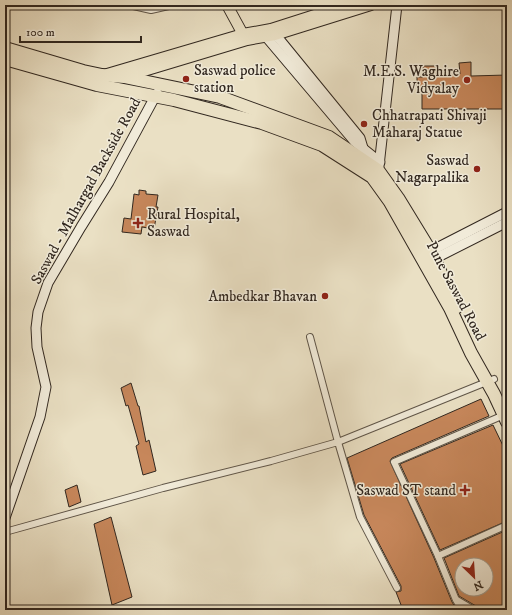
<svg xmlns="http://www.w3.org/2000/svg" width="512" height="615" font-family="'IM FELL DW Pica',serif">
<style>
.building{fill:#c7875b;stroke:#31271f;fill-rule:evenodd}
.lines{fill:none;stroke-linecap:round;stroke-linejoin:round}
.street-casing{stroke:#5f5548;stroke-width:8}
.secondary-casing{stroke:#31271f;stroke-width:11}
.primary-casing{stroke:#31271f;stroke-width:12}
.highway-casing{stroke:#31271f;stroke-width:14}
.street{stroke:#f1ebd9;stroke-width:6}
.secondary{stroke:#f1ebd9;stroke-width:9}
.primary{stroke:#eae0c4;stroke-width:10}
.highway{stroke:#eae0c4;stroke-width:12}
.poi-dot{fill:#8f2418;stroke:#f1ebd9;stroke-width:1.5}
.labels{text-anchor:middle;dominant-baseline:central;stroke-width:3;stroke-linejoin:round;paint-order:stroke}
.poi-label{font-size:15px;fill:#31271f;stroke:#f1ebd9;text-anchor:end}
.street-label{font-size:15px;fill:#31271f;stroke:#f1ebd9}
</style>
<rect width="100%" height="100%" fill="#eae0c4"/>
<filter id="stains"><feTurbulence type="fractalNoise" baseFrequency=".005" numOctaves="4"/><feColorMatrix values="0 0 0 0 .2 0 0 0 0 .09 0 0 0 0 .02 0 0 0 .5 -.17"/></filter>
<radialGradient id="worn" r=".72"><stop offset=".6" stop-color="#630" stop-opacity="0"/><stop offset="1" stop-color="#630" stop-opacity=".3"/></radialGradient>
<g class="building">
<polygon points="471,62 471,76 507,75 507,109 422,109 422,88 417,88 417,77 423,77 423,66 437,66 437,75 460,74 459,63"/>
<polygon points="139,190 146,191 146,194 158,195 156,207 158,207 154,229 142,227 141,234 122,232 124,218 131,219 134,194 139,195"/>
<polygon points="131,383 138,406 139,406 146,442 149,440 156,471 143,475 136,446 139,444 128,405 126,406 121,388"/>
<polygon points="481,399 489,416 392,458 390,461 434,558 452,602 457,610 403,610 396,592 401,591 401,586 364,515 347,458"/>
<polygon points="493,425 507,454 507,521 440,550 400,464"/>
<polygon points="77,485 81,502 69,507 65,490"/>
<polygon points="111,517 132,597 112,605 94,524"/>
<path d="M507,530v80h-29l-2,-4 -17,-10 -15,-38zM462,565h24v24h-24z"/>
</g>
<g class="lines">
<g class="street-casing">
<g id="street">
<polyline points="129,5 151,10 173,5"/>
<polyline points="310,337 338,442 494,379"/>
<polyline points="504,415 394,462 438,556 507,525"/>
<polyline points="5,532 163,488 271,461 338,442 360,517 397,588"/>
<polyline points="438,556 456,600 462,610"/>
<polyline points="457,600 474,610"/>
</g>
</g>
<g class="secondary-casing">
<g id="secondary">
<polyline points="271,29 360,138 363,148"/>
<polyline points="262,32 355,142 380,162"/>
<polyline points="379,166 397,5"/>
<polyline points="425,254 507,212"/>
<polyline points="430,261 507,222"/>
<polyline points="5,518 40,417 46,387 37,347 36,328 38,312 48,283 81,227 109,182 157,93"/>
</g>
</g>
<g class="primary-casing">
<g id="primary">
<polyline points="227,5 245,38"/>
<polyline points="107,74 243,34 271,29 346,5"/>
<polyline points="124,77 247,40 275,35 371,5"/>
</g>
</g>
<g class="highway-casing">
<g id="highway">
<polyline points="5,48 83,71 102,75 124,77 220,97 329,137 378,170 398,198 431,252 457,307"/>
<polyline points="5,59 97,85 174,100 262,123 322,145 372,177 390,202 450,308 471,353 494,394 507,422"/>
</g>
</g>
<use href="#street" class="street"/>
<use href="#secondary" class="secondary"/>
<use href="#primary" class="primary"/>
<use href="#highway" class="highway"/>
</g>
<g class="poi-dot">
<circle cx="186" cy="79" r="4"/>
<circle cx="467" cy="80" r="4"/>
<circle cx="364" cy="124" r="4"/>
<circle cx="477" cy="169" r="4"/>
<path d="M136 217h4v4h4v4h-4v4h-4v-4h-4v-4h4z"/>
<circle cx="325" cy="296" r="4"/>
<path d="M463 484h4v4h4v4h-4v4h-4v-4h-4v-4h4z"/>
</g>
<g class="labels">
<g class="poi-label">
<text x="194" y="70" text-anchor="start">Saswad police<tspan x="194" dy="17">station</tspan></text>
<text x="459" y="71">M.E.S. Waghire<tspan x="459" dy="17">Vidyalay</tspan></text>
<text x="372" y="115" text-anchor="start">Chhatrapati Shivaji<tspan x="372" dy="17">Maharaj Statue</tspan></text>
<text x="469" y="160">Saswad<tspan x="469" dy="17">Nagarpalika</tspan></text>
<text x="147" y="214" text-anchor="start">Rural Hospital,<tspan x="147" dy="17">Saswad</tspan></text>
<text x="317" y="296">Ambedkar Bhavan</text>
<text x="456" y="490">Saswad ST stand</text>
</g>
<g class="street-label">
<text transform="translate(86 191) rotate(-61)">Saswad - Malhargad Backside Road</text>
<text transform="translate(456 291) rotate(62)">Pune Saswad Road</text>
</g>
</g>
<rect width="512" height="615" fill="none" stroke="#eae0c4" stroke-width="20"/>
<rect x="6" y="6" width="500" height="603" fill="none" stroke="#31271f" stroke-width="2"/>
<rect x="10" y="10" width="492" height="595" fill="none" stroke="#31271f"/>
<g transform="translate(474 577) rotate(155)"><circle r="19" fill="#f1ebd9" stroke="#a49d8f"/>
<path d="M0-3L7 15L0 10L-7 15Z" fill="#8f2418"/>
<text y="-6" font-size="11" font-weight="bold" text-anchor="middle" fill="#31271f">N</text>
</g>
<path d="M20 36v6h121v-6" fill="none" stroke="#31271f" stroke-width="2"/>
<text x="26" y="36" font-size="12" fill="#31271f" stroke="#f1ebd9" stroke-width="3" paint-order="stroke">100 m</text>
<rect width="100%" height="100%" filter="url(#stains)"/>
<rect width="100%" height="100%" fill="url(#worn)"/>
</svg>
